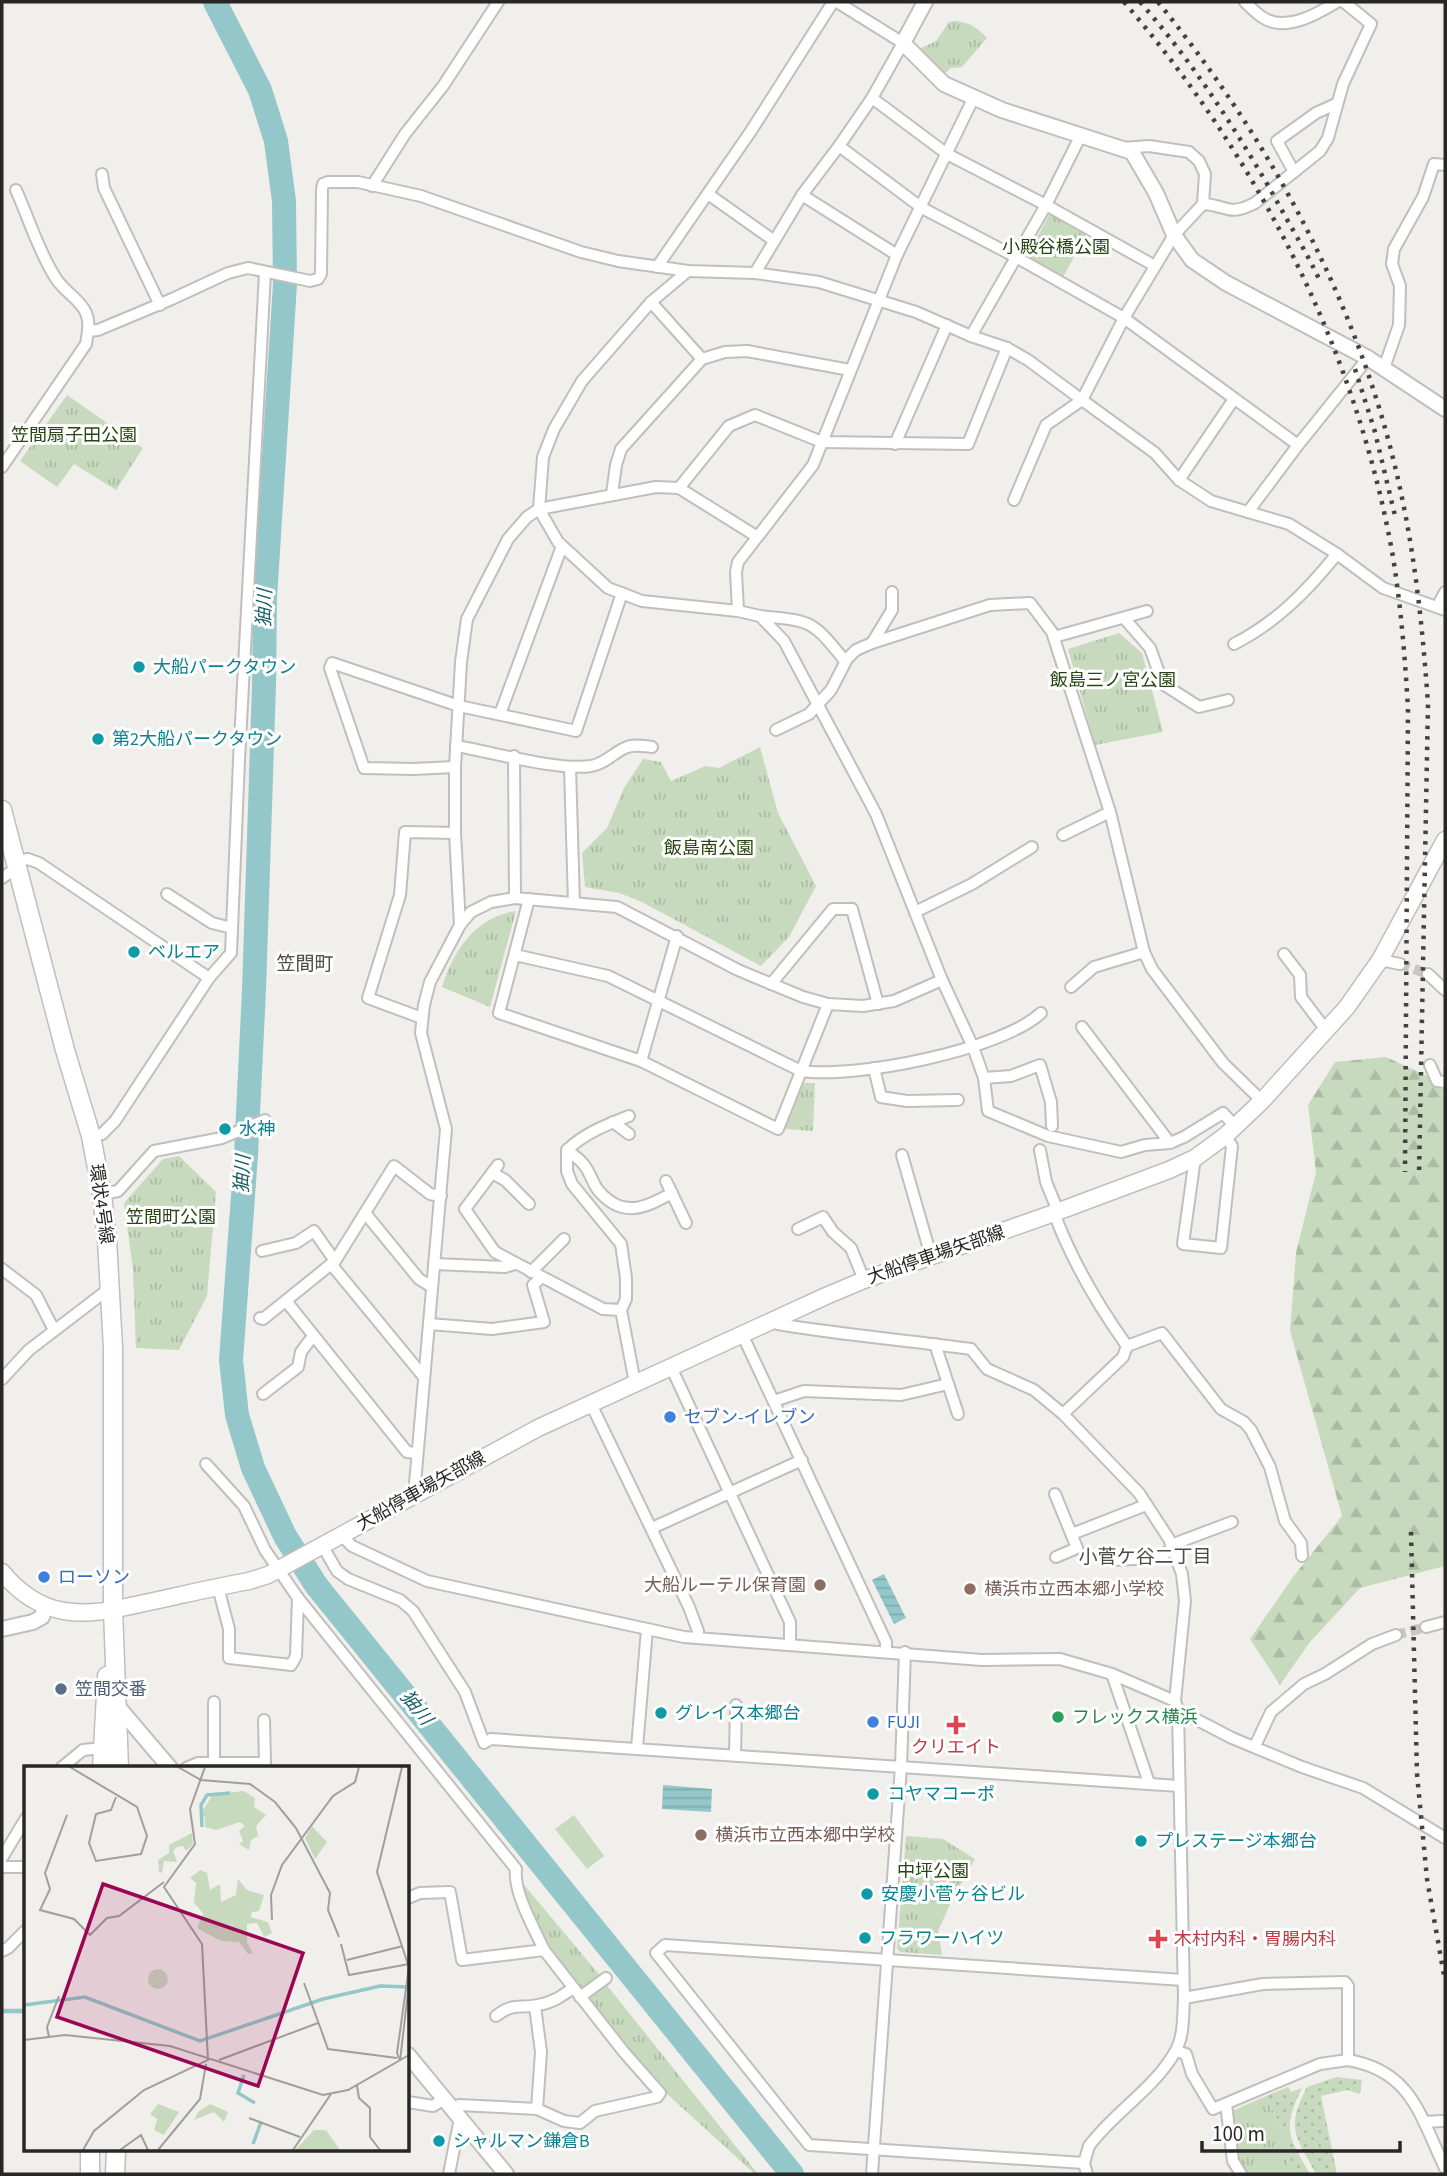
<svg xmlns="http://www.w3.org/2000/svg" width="1447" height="2176" font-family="'Source Sans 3','Noto Sans JP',sans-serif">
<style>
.grass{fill:url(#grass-dots)}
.forest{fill:url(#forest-firs)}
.park{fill:url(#park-tufts)}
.pitch{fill:#c8dabe}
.water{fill:url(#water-rules)}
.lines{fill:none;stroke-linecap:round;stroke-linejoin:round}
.stream{stroke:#94c7ca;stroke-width:4.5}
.river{stroke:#94c7ca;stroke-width:24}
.minor-tunnel{stroke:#c9c7c4;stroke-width:10;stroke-dasharray:10 5;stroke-linecap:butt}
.minor-casing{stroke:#c1bfbc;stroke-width:14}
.tertiary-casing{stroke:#c1bfbc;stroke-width:18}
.secondary-casing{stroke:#c1bfbc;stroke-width:19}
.primary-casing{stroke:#c1bfbc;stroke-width:21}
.minor{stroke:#fff;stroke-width:10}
.tertiary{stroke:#fff;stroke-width:14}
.secondary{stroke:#fff;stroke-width:16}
.primary{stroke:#fff;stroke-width:18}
.rail{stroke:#444341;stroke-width:4.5;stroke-dasharray:3.5 7;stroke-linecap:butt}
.culture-dot{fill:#0f9aa8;stroke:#fff;stroke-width:2.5}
.shop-dot{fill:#3f7fe0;stroke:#fff;stroke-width:2.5}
.education-dot{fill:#8d6e63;stroke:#fff;stroke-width:2.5}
.service-dot{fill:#5c6f8a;stroke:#fff;stroke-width:2.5}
.leisure-dot{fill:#2e9e5b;stroke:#fff;stroke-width:2.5}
.health-dot{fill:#e0444e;stroke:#fff;stroke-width:2.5}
.labels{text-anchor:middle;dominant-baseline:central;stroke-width:6;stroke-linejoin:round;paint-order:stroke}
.park-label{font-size:18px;fill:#284514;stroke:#fff}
.culture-label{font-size:18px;fill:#0d838f;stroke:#fff;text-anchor:start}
.street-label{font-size:18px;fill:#282726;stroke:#fff}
.shop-label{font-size:18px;fill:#366cbe;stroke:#fff;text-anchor:start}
.education-label{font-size:18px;fill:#785e54;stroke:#fff;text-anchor:start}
.service-label{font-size:18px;fill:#4e5e75;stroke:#fff;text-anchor:start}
.leisure-label{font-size:18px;fill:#27864d;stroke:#fff;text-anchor:start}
.health-label{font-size:18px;fill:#be3a42;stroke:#fff}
.water-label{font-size:19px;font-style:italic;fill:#1b6064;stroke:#fff}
.neighbourhood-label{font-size:19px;fill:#4e4c49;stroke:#fff}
.inset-river{fill:none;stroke:#94c7ca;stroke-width:3.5}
.inset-road{fill:none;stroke:#a19f9c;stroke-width:2}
.view{fill:#9b0654;fill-opacity:0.15;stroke:#9b0654;stroke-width:3.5}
.inset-edge{fill:none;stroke:#282726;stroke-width:3.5}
</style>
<defs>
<pattern id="grass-dots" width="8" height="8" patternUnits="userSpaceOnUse" patternTransform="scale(1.75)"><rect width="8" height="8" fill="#c8dabe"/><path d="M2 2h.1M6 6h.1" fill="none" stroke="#acbba3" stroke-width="1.8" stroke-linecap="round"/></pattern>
<pattern id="forest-firs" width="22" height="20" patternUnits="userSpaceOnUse" patternTransform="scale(1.75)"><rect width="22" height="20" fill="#c8dabe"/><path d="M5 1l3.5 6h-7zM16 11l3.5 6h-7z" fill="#acbba3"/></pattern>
<pattern id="park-tufts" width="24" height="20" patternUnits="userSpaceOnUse" patternTransform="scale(1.75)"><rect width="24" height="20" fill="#c8dabe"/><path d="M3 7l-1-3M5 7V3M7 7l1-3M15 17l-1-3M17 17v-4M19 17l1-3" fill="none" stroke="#acbba3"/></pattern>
<pattern id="water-rules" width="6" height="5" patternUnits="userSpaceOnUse" patternTransform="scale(1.75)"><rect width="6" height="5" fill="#94c7ca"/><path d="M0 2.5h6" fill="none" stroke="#80abad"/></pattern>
</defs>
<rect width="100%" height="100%" fill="#f1efeb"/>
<g class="grass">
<path d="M1336,2077l26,3 -2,14 -13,-4 -26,6 16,78h-21c-20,-38 -31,-45 -9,-87z"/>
<path d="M1288,2087l3,5 11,-4c-20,41 -14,48 8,86h-14l2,-4 -11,-7 5,-11 -26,-56z"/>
</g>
<polygon class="forest" points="1386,1057 1445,1084 1445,1566 1360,1588 1310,1642 1280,1685 1250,1639 1293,1577 1342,1516 1290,1331 1296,1253 1316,1172 1308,1105 1335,1062"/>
<g class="park">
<path d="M956,21c14,2 21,6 31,17l-25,29 -11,1 -7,6 -25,-25 17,-8 13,-19z"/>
<polygon points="1050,213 1086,235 1062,279 1027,257"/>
<polygon points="67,395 143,448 116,490 74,464 57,487 20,461"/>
<polygon points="1119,633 1142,653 1163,732 1095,745 1068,649"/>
<polygon points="760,747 778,813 816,886 789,937 761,966 640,901 619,893 585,887 582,853 607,828 624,788 643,759 661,762 671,781 705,766 719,768"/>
<path d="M516,911l-26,96 -48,-20c11,-37 35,-71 74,-76z"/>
<polygon points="804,1083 815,1083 813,1131 785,1129"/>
<polygon points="179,1156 216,1192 207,1296 179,1350 136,1348 133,1270 124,1203 163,1159"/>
<polygon points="906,1836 943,1839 975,1859 953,1898 938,1931 942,1955 900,1952 897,1949"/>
<path d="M520,1880l82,98 -21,14c-27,-39 -48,-66 -61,-112z"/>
<polygon points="605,1983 758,2174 755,2174 667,2094 585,1997"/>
<polygon points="1266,2096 1292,2152 1287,2163 1298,2170 1296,2174 1246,2174 1237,2160 1232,2111"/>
</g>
<polygon class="pitch" points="574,1815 604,1856 587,1869 555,1829"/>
<g class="water">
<polygon points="884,1574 906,1618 894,1624 872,1580"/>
<polygon points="663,1785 712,1789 711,1812 662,1809"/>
</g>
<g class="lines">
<polyline class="stream" points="2,2011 26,2011"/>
<polyline class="river" points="215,2 260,90 276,141 284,201 285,284 265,598 264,685 254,990 246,1155 231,1360 237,1415 253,1468 285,1536 316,1585 792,2174"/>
<g class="minor-tunnel">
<polyline points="1400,964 1428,974"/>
<polyline points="1396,1635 1426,1627"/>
</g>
<g class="minor-casing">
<g id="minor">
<path d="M1245,2c5,5 11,11 17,15 23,16 55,-3 75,-15"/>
<polyline points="872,98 947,154 1046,205 1155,266"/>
<polyline points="839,146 922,208 1016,257 1124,318 1298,445 1248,512 1289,524 1337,554 1383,588 1445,610"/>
<polyline points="1294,172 1277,141 1316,113 1336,104"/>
<polyline points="102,174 104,188 160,305"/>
<polyline points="372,186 405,134 443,86 498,2"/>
<path d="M16,190c13,29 22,60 39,87 12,20 37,26 33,54"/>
<polyline points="708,194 773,240"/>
<polyline points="802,195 897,255"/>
<path d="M1203,204c24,1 25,13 52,-1l65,-52 8,-13 15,-54 28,-60 -27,-22"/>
<polyline points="657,267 751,131 833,2"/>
<polyline points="688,271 651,302 582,381 554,429 543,457 539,509 558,542 608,588 642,601 738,611 760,616 784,641 876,814 942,980 973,1047 984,1078 988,1111 1048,1136 1121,1152 1145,1145 1170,1143 1184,1137 1223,1113 1235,1126"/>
<polyline points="755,273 802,195 839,146 872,98 903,43 837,2"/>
<polyline points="651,302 702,359"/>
<polyline points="971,336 1046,205 1080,137"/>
<polyline points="1384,368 1399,325 1400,286 1392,264 1394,249 1423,197 1434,164 1445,165"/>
<polyline points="895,444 947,325"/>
<polyline points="1298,445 1368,358"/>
<polyline points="2,467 86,344 88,331 98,330 172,299 228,273 248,268 310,281 318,279 321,274 322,189 323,184 328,182 358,182 421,196 581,252 618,261 688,271 755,273 819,282 916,312 971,336 1007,348 1028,360 1082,400 1124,318 1174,235 1203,204 1205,174 1199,161 1189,152 1149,146 1122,148"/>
<polyline points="1179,480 1234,399"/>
<polyline points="679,488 729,426 755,415 822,442 968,444 1007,348"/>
<polyline points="612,494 616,465 621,449 702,359 725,352 747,351 850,370"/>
<polyline points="1014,500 1046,425 1082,400 1155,453 1179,480 1211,501 1248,512"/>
<polyline points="1437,607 1445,592"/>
<polyline points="738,611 736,572 738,562 813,465 897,255 974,97"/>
<path d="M760,616c52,5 52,4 85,45"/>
<polyline points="1124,618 1150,648 1163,684 1199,707 1228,700"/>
<polyline points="1054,637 1147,611"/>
<polyline points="872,643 892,610 892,592"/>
<path d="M1234,644c43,-22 73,-53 103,-90"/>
<polyline points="500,714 562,546"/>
<polyline points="776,730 809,714 831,690 847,659 856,650 872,643 990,605 1030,603 1052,632 1110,812 1144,952 1152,969 1223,1063 1262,1101"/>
<path d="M456,746c37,6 101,25 135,20 14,-2 22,-13 34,-18 8,-4 18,-2 27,-1"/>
<polyline points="514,756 515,898"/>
<polyline points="455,767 413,769 364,768 330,668 332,663 459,706 576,731 622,593"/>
<polyline points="570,767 574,903"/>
<polyline points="1063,835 1110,812"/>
<polyline points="17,861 28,859 39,863 209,978 115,1121 102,1134 91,1136"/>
<polyline points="2,878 18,867"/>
<polyline points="167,894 212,923 232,928"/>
<polyline points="529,899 499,1013 641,1061 778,1129 828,1004"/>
<polyline points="915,912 972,884 1032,847"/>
<polyline points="460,925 455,833 455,767 461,662 467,619 508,539 527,517 539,509 656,487 679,488 756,536"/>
<polyline points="1284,954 1300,975 1301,997 1326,1030"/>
<path d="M515,955l93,21 193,95c54,8 200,-21 240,-58"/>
<polyline points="1380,960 1400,964"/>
<polyline points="1428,974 1445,990"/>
<polyline points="209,978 231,953 239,760 265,273"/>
<polyline points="771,984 833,909 852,909 878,1004"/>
<polyline points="1071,987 1094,967 1144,952"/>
<polyline points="422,1018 368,998 400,895 405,832 455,833"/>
<polyline points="1082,1027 1170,1143"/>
<polyline points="641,1061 677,936"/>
<polyline points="1430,1065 1437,1081 1445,1082"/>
<polyline points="874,1068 881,1097 907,1101 958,1100"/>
<polyline points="984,1078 1011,1076 1040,1065 1051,1102 1052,1126"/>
<path d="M629,1116c-23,9 -44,17 -62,34v21l5,13 49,60 5,34v21l-5,11 14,73"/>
<polyline points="613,1122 629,1134"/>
<path d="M567,1150c6,5 13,9 17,15 6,7 8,17 14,25 24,29 47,18 74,3"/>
<polyline points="1040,1150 1046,1182 1058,1211"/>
<polyline points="902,1155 931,1256"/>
<polyline points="1195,1158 1183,1244 1221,1248 1232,1146 1225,1136"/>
<polyline points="498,1165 465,1209 495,1252 603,1309 621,1310"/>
<polyline points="492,1173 505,1180 529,1204"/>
<polyline points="666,1181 686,1223"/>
<polyline points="102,1194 118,1191 154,1151 222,1138 265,1120"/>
<polyline points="365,1213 419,1279 432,1287"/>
<path d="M1054,1213c18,48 43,91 73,133l-4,11 -60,57"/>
<polyline points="798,1229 823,1217 833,1232 851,1248 864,1280"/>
<polyline points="262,1251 296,1243 314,1231 335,1261"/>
<polyline points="331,1264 423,1376"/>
<polyline points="434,1264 505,1267 515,1264"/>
<polyline points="2,1269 36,1295 54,1330"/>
<polyline points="531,1272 564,1239"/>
<polyline points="286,1301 407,1452 417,1453"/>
<polyline points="260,1318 263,1319 335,1261 394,1166 430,1194 441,1196"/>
<path d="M773,1320l5,4c64,11 129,16 193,25l16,20 47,21 29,24 76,79 30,46 13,35 3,27 -10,100 3,9 6,288c-1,18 0,39 -9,54 -21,37 -61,60 -86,94l-5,17 3,11"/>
<polyline points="429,1324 492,1329 544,1322 533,1285 541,1278"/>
<polyline points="742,1334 886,1642 886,1651"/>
<polyline points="935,1344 958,1414"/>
<polyline points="1127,1346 1162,1333 1221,1409 1244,1422 1251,1430 1270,1467 1285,1521 1301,1543 1302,1556"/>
<polyline points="671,1367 790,1622 790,1645"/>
<polyline points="2,1379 29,1350 110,1288"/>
<polyline points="263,1394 298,1367 301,1352 313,1336"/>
<polyline points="774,1401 804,1391 901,1395 948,1384"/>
<polyline points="591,1404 689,1607 698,1631 697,1638"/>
<path d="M206,1464l38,42 21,44 33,48 218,271c-3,23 18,59 28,81"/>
<polyline points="1055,1494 1077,1548 1056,1557"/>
<polyline points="414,1495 446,1129 421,1033 424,1005 430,982 460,925 471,912 491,902 515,898 617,907 738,970 803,997 828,1004 863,1006 894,1001 942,980"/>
<polyline points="652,1528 802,1460"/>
<polyline points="1072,1534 1146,1505"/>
<polyline points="341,1535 352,1546 427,1581 684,1637 982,1660 1060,1659 1112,1674 1175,1701"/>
<polyline points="322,1545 337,1571 348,1579 400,1600 413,1611 465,1692 484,1743 491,1739 1179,1786"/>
<polyline points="1171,1545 1232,1522"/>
<polyline points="1114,1560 1156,1558 1173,1549"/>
<polyline points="218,1587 229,1629 229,1658 291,1665 296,1656 298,1598"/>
<polyline points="1426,1627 1445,1622"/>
<polyline points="1112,1674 1149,1783"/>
<polyline points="1178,1710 1232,1738 1302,1767 1363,1788 1445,1838"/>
<polyline points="1255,1746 1271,1712 1304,1684 1325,1674 1372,1644 1396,1635"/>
<polyline points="637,1748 647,1629"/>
<polyline points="735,1755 736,1705"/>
<polyline points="214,1762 214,1702"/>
<polyline points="61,1768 83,1750 103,1748"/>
<polyline points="186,1768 198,1763 265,1763 264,1720"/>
<polyline points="2,1858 26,1818"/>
<polyline points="2,1867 26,1867"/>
<polyline points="408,1898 420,1893 450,1892 462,1960 544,1950 623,2051 660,2093 657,2097 595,2111 580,2123 564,2121 537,2109 459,2105 453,2110"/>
<polyline points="2,1951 8,1948 26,1930"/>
<polyline points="580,1997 606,1978"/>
<path d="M1184,1998l79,-14 82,-2 3,4v74c64,11 72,56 97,108"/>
<polyline points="535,2006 541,2052 537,2109"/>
<path d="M496,2016c18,-14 23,-7 42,-11 14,-2 24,-9 35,-17"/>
<polyline points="1176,2051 1186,2054 1192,2074 1213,2109 1320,2064 1348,2060"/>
<polyline points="408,2102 433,2106 444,2099"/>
<polyline points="1226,2104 1233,2161 1241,2174"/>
<polyline points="1424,2122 1442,2121"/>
<polyline points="1084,2163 809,2145 656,1953 665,1945 1183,1980"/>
<polyline points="449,2174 460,2118"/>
<polyline points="872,2174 901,1766 905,1652"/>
</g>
</g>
<g class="tertiary-casing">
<g id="tertiary">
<polyline points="925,2 903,43 944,84 1002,110 1132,152 1156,193 1174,235 1192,260 1226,283 1368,358 1445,409"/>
<polyline points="2,1629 33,1622 42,1617 45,1605"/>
<polyline points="114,1702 170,1768"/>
<polyline points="408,2055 506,2174"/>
</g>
</g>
<g class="secondary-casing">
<path id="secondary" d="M2,1572c15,19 37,35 62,39 28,5 57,-3 85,-9 33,-7 66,-15 100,-21l19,-6 270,-147 288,-132 38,-16 190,-67 115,-43 26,-12 30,-22 37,-35 85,-94 33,-47 65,-120"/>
</g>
<g class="primary-casing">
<g id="primary">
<polyline points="2,810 65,1050 91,1136 102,1194 107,1240 113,1348 113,1610 119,1768"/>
<polyline points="102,1768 107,1676"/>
<polyline points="90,2174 90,2150"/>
<polyline points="115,2174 116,2150"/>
</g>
</g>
<use href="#minor" class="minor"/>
<use href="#tertiary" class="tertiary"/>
<use href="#secondary" class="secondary"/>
<use href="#primary" class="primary"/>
<g class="rail">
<path d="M1124,2c135,157 233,350 269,555 8,50 12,101 15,152l-3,463"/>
<path d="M1140,2c52,59 95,126 134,194 15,28 32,55 46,85"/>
<path d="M1158,2c116,143 205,310 243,491 15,70 22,140 27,211l-9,472"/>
<polyline points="1355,369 1375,432 1396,520"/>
<polyline points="1411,1532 1417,1774 1427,1879 1445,1981"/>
</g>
</g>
<g class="culture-dot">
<circle cx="139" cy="667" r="7"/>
<circle cx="98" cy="739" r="7"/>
<circle cx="134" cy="952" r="7"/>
<circle cx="225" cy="1129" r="7"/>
<circle cx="661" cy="1713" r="7"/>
<circle cx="873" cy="1794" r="7"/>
<circle cx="1141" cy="1841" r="7"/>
<circle cx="867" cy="1894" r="7"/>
<circle cx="865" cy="1938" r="7"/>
<circle cx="439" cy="2141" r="7"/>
</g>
<g class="shop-dot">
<circle cx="670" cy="1417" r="7"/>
<circle cx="44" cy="1577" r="7"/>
<circle cx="873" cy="1722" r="7"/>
</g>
<g class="education-dot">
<circle cx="820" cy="1585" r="7"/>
<circle cx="970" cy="1589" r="7"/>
<circle cx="701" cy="1835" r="7"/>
</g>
<circle class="service-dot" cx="61" cy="1689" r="7"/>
<circle class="leisure-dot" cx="1058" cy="1717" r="7"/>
<g class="health-dot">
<path d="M952.5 1714.5h7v7h7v7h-7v7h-7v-7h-7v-7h7z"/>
<path d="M1154.5 1928.5h7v7h7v7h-7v7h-7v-7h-7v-7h7z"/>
</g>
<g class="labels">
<g class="park-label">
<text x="1056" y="247">小殿谷橋公園</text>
<text x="74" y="435">笠間扇子田公園</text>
<text x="1113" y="680">飯島三ノ宮公園</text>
<text x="709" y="848">飯島南公園</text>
<text x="171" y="1217">笠間町公園</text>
<text x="933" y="1871">中坪公園</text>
</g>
<g class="culture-label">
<text x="153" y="667">大船パークタウン</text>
<text x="112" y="739">第2大船パークタウン</text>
<text x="148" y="952">ベルエア</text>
<text x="239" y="1129">水神</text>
<text x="675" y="1713">グレイス本郷台</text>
<text x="887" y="1794">コヤマコーポ</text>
<text x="1155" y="1841">プレステージ本郷台</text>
<text x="881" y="1894">安慶小菅ヶ谷ビル</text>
<text x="879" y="1938">フラワーハイツ</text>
<text x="453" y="2141">シャルマン鎌倉B</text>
</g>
<g class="street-label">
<text transform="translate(101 1204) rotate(82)">環状4号線</text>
<text transform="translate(936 1255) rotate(-19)">大船停車場矢部線</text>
<text transform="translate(421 1491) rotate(-29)">大船停車場矢部線</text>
</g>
<g class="shop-label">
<text x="684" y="1417">セブン-イレブン</text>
<text x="58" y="1577">ローソン</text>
<text x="887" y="1722">FUJI</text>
</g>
<g class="education-label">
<text x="806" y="1585" text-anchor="end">大船ルーテル保育園</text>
<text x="984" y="1589">横浜市立西本郷小学校</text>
<text x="715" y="1835">横浜市立西本郷中学校</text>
</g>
<g class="service-label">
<text x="75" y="1689">笠間交番</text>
</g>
<g class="leisure-label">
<text x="1072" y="1717">フレックス横浜</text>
</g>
<g class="health-label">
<text x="956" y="1747">クリエイト</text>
<text x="1174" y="1939" text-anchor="start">木村内科・胃腸内科</text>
</g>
<g class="water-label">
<text transform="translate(265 608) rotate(-88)">㹨川</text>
<text transform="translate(243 1174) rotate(-87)">㹨川</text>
<text transform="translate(416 1708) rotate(51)">㹨川</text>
</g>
<g class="neighbourhood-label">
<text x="305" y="964">笠間町</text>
<text x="1145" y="1557">小菅ケ谷二丁目</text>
</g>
</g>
<g transform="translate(24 1766)">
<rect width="385" height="385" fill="#f1efeb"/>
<path d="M220,25l11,7 -1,9 12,8 -10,11 2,10 -7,4 -2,10 -10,-6 4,-3 -4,-10 6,-5 -5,-4 -24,8 -11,-3v-10l-5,-2 13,-21zM168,67l1,11 -7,7 -3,-5 -6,1 -4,4 4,11 -13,-1 -2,12 -3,-1 -1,-12 11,-7v-8zM176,104l7,3 3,17 10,-6 1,18 15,-7 2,-16 9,11 17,5 -5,16 -7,1 -1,5 17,5 4,11 -8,4 -7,-14 -10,1v18l6,11 -5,1 -9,-12 -18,-1 -24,-13 6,-15 -9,-10 2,-20 -6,-5zM186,338l18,8 -4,10 -10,-10 -20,8 4,-8zM290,364h12l14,20h-45z" fill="#c8dabe"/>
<path d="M288,60l15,16 -12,17 -10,-21zM124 213a10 10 0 1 1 20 0a10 10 0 1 1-20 0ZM134,338l21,8 -15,23 -10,-5 3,-11 -7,-5z" fill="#c8dabe"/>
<path class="inset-river" d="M178,61l-1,-22 6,-10 23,-2M0,239l61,-8 115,44 123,-42 57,-13 28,1M220,309l-6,18 17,10M229,378l8,-22"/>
<path class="inset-road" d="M46,1l67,40 10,29 -6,18 -45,7 -7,-18 7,-29 15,-4 5,-13M154,1l23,13 49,4 25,18 21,26 34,65 -2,17 11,27M378,1l-25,105 32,95 -12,86 3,8 9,-78M43,49l-22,58 5,16 -10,21 34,9 16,16 17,-17 12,-2 45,-34M248,154l-1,-25 11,-30 51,-69 22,-14 4,-15M317,178l8,31 60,-11M323,194l56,-14M280,217l24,66 69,9M25,271l-2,-10 12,-31M0,274l41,-5 105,11 153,49 25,-5 61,-35M195,294l99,-37M333,320l2,12 11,10v29l10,13M225,352l51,19M59,384l11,-19 50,-41 64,-30 -6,-116 -38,-57 31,-43 -5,-35 15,-42M96,384l21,-15 7,15M134,384l42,-51 6,-35M269,384l38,-56"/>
<path class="view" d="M79,118l200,69 -45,133 -201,-69z"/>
<rect width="385" height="385" class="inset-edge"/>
</g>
<rect width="1447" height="2176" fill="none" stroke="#282726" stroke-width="7"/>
<path d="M1202 2141v10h198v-10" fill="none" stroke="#282726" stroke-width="3.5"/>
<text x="1212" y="2141" font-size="21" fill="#282726" stroke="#ffffff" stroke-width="5" paint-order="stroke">100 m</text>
</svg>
